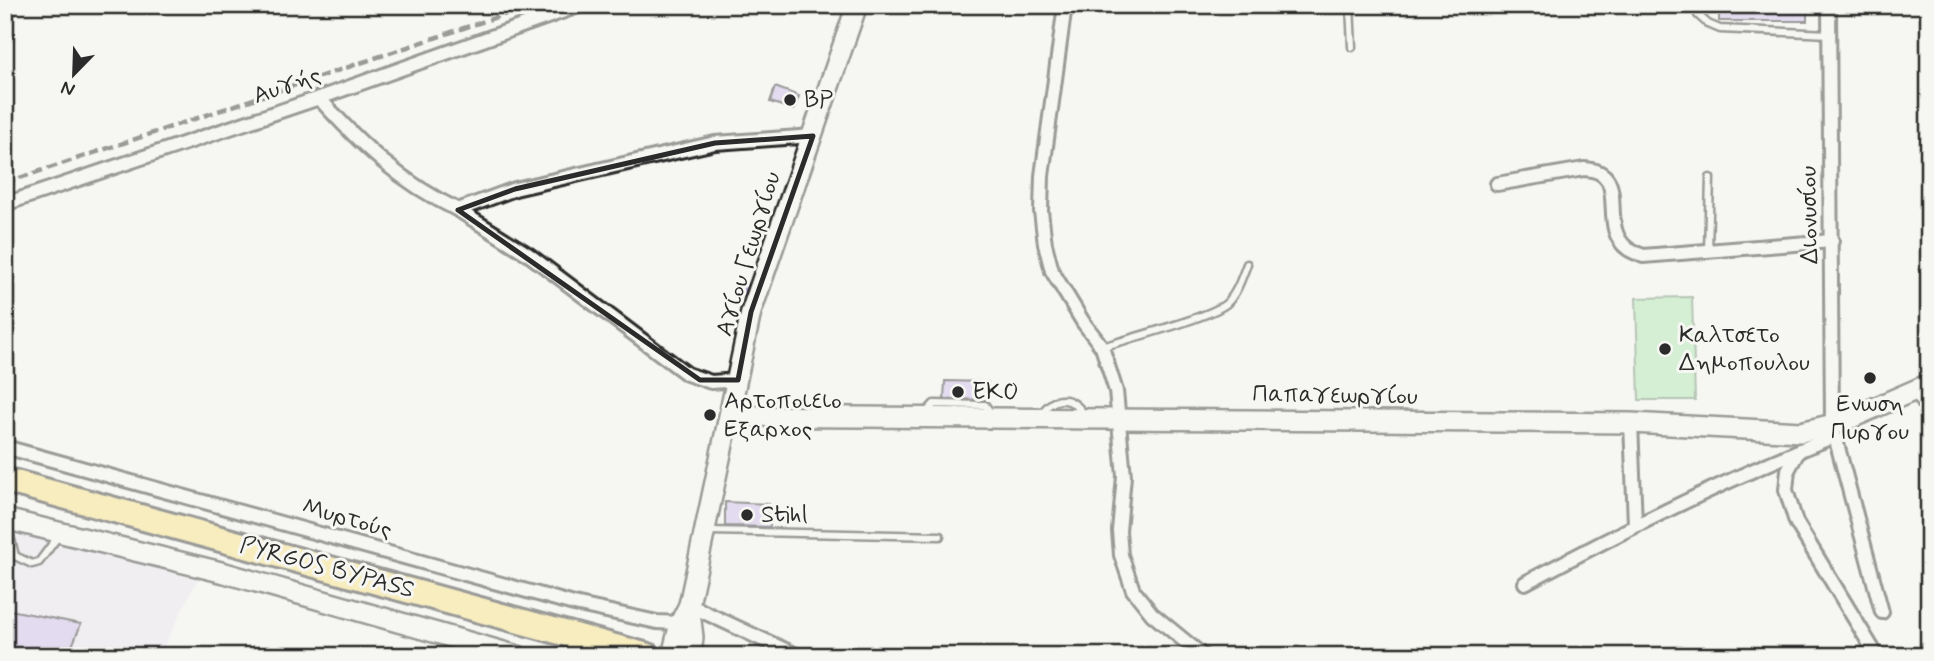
<svg xmlns="http://www.w3.org/2000/svg" width="1934" height="661" font-family="Mynerve,sans-serif">
<style>
.built{fill:#e9e4f0}
.green{fill:#abe7ad;stroke:#6b896c;stroke-width:2}
.building{fill:#ccbaea;stroke:#2b2b2b;stroke-width:2}
.lines{fill:none;stroke-linecap:round;stroke-linejoin:round}
.lane-casing{stroke:#2b2b2b;stroke-width:11}
.street-casing{stroke:#2b2b2b;stroke-width:18}
.secondary-casing{stroke:#2b2b2b;stroke-width:24}
.highway-casing{stroke:#2b2b2b;stroke-width:30}
.lane{stroke:#f6f6f2;stroke-width:6}
.street{stroke:#f6f6f2;stroke-width:12}
.secondary{stroke:#f6f6f2;stroke-width:19}
.highway{stroke:#f8e281;stroke-width:24}
.rail{stroke:#2b2b2b;stroke-width:4.5;stroke-dasharray:10 5;stroke-linecap:butt}
.marked{fill:none;stroke:#2b2b2b;stroke-width:5;stroke-linejoin:round}
.poi-dot{fill:#2b2b2b;stroke:#f6f6f2;stroke-width:2.5}
.labels{text-anchor:middle;dominant-baseline:central;stroke-width:6;stroke-linejoin:round;paint-order:stroke}
.street-label{font-size:24px;fill:#2b2b2b;stroke:#f6f6f2}
.poi-label{font-size:24px;fill:#2b2b2b;stroke:#f6f6f2;text-anchor:start}
</style>
<rect width="100%" height="100%" fill="#f6f6f2"/>
<filter id="ink" filterUnits="userSpaceOnUse"><feTurbulence type="fractalNoise" baseFrequency=".0143" numOctaves="2"/><feDisplacementMap in="SourceGraphic" scale="14" xChannelSelector="R" yChannelSelector="G"/><feConvolveMatrix kernelMatrix="1 2 1 2 8 2 1 2 1" color-interpolation-filters="sRGB"/></filter>
<g filter="url(#ink)">
<polygon class="built" points="5,525 197,580 159,656 5,656"/>
<polygon class="green" points="1692,297 1695,400 1639,400 1636,298"/>
<g class="building">
<rect x="1719" y="5" width="88" height="16"/>
<polygon points="775,87 799,96 794,110 770,102"/>
<polygon points="736,280 748,284 743,296 732,292"/>
<polygon points="945,381 988,382 987,400 944,399"/>
<polygon points="725,502 769,504 770,527 725,526"/>
<polygon points="5,609 81,624 68,656 5,656"/>
</g>
<g class="lines">
<g class="lane-casing">
<g id="lane">
<polyline points="1350,5 1352,47"/>
<polyline points="1697,5 1698,15 1708,24 1720,29 1829,34"/>
<polyline points="1708,251 1710,178"/>
<path d="M1102,347c25,-8 110,-30 125,-44 10,-10 15,-26 20,-39"/>
<polyline points="1914,393 1929,418"/>
<polyline points="926,413 934,404 985,405 991,413"/>
<path d="M1040,416c13,-21 31,-22 45,0"/>
<polyline points="7,523 15,556 32,564 39,562 59,535"/>
<polyline points="709,531 940,536"/>
</g>
</g>
<g class="street-casing">
<g id="street">
<polyline points="1065,5 1042,176 1041,211 1045,244 1052,271 1083,322 1102,347 1116,391 1124,476 1119,531 1121,555 1133,590 1152,614 1203,656"/>
<polyline points="1829,5 1832,425 1882,612"/>
<path d="M319,98c43,48 80,83 139,112"/>
<path d="M1497,184l87,-15c49,2 12,57 44,80 4,3 11,5 15,7l189,-15"/>
<polyline points="5,204 319,98 581,5"/>
<polyline points="738,380 711,382 687,374 528,254 458,210 515,189 715,143 813,136"/>
<polyline points="1631,423 1635,524"/>
<polyline points="5,447 574,604 657,622 680,623"/>
<polyline points="1799,450 1788,470 1786,490 1796,522 1877,656"/>
<path d="M1525,583c101,-54 203,-105 310,-147"/>
<polyline points="689,605 798,656"/>
</g>
</g>
<g class="secondary-casing">
<g id="secondary">
<polyline points="731,416 1631,423 1801,432 1842,422 1929,384"/>
<polyline points="5,519 225,573 518,656"/>
<polyline points="689,605 693,637 691,656"/>
<polyline points="672,656 680,623 689,605 751,312 857,5"/>
</g>
</g>
<g class="highway-casing">
<polyline id="highway" points="5,480 648,656"/>
</g>
<use href="#lane" class="lane"/>
<use href="#street" class="street"/>
<use href="#secondary" class="secondary"/>
<use href="#highway" class="highway"/>
<polyline class="rail" points="5,183 532,5"/>
</g>
</g>
<path d="M0 0H1934V661H0ZM813,136l-62,176 -13,68h-38l-242,-170 57,-21 200,-46z" fill="#f6f6f2" fill-opacity=".55" fill-rule="evenodd"/>
<path class="marked" d="M813,136l-62,176 -13,68h-38l-242,-170 57,-21 200,-46z"/>
<g class="poi-dot">
<circle cx="790" cy="100" r="7"/>
<circle cx="1665" cy="349" r="7"/>
<circle cx="1870" cy="378" r="7"/>
<circle cx="958" cy="392" r="7"/>
<circle cx="710" cy="415" r="7"/>
<circle cx="747" cy="515" r="7"/>
</g>
<g class="labels">
<g class="street-label">
<text transform="translate(287 86) rotate(-19)">Αυγής</text>
<text transform="translate(1810 215) rotate(-91)">Διονυσίου</text>
<text transform="translate(749 254) rotate(-73)">Αγίου Γεωργίου</text>
<text transform="translate(1335 396) rotate(1)">Παπαγεωργίου</text>
<text transform="translate(347 519) rotate(16)">Μυρτούς</text>
<text transform="translate(327 568) rotate(15)">PYRGOS BYPASS</text>
</g>
<g class="poi-label">
<text x="804" y="100">BP</text>
<text x="1679" y="335">Καλτσετο<tspan x="1679" dy="28">Δημοπουλου</tspan></text>
<text x="972" y="392">EKO</text>
<text x="724" y="401">Αρτοποιειο<tspan x="724" dy="28">Εξαρχος</tspan></text>
<text x="1870" y="404" text-anchor="middle">Ενωση<tspan x="1870" dy="28">Πυργου</tspan></text>
<text x="761" y="515">Stihl</text>
</g>
</g>
<rect width="1934" height="661" fill="none" stroke="#f6f6f2" stroke-width="28"/>
<rect x="14" y="14" width="1906" height="633" fill="none" stroke="#2b2b2b" stroke-width="2.5" filter="url(#ink)"/>
<g transform="translate(74 74) rotate(203)" stroke="#f6f6f2" stroke-width="5" paint-order="stroke">
<path d="M0-5L12 26L0 18L-12 26Z" fill="#2b2b2b"/>
<text y="-10" font-size="19" font-weight="bold" text-anchor="middle" fill="#2b2b2b">N</text>
</g>
</svg>
